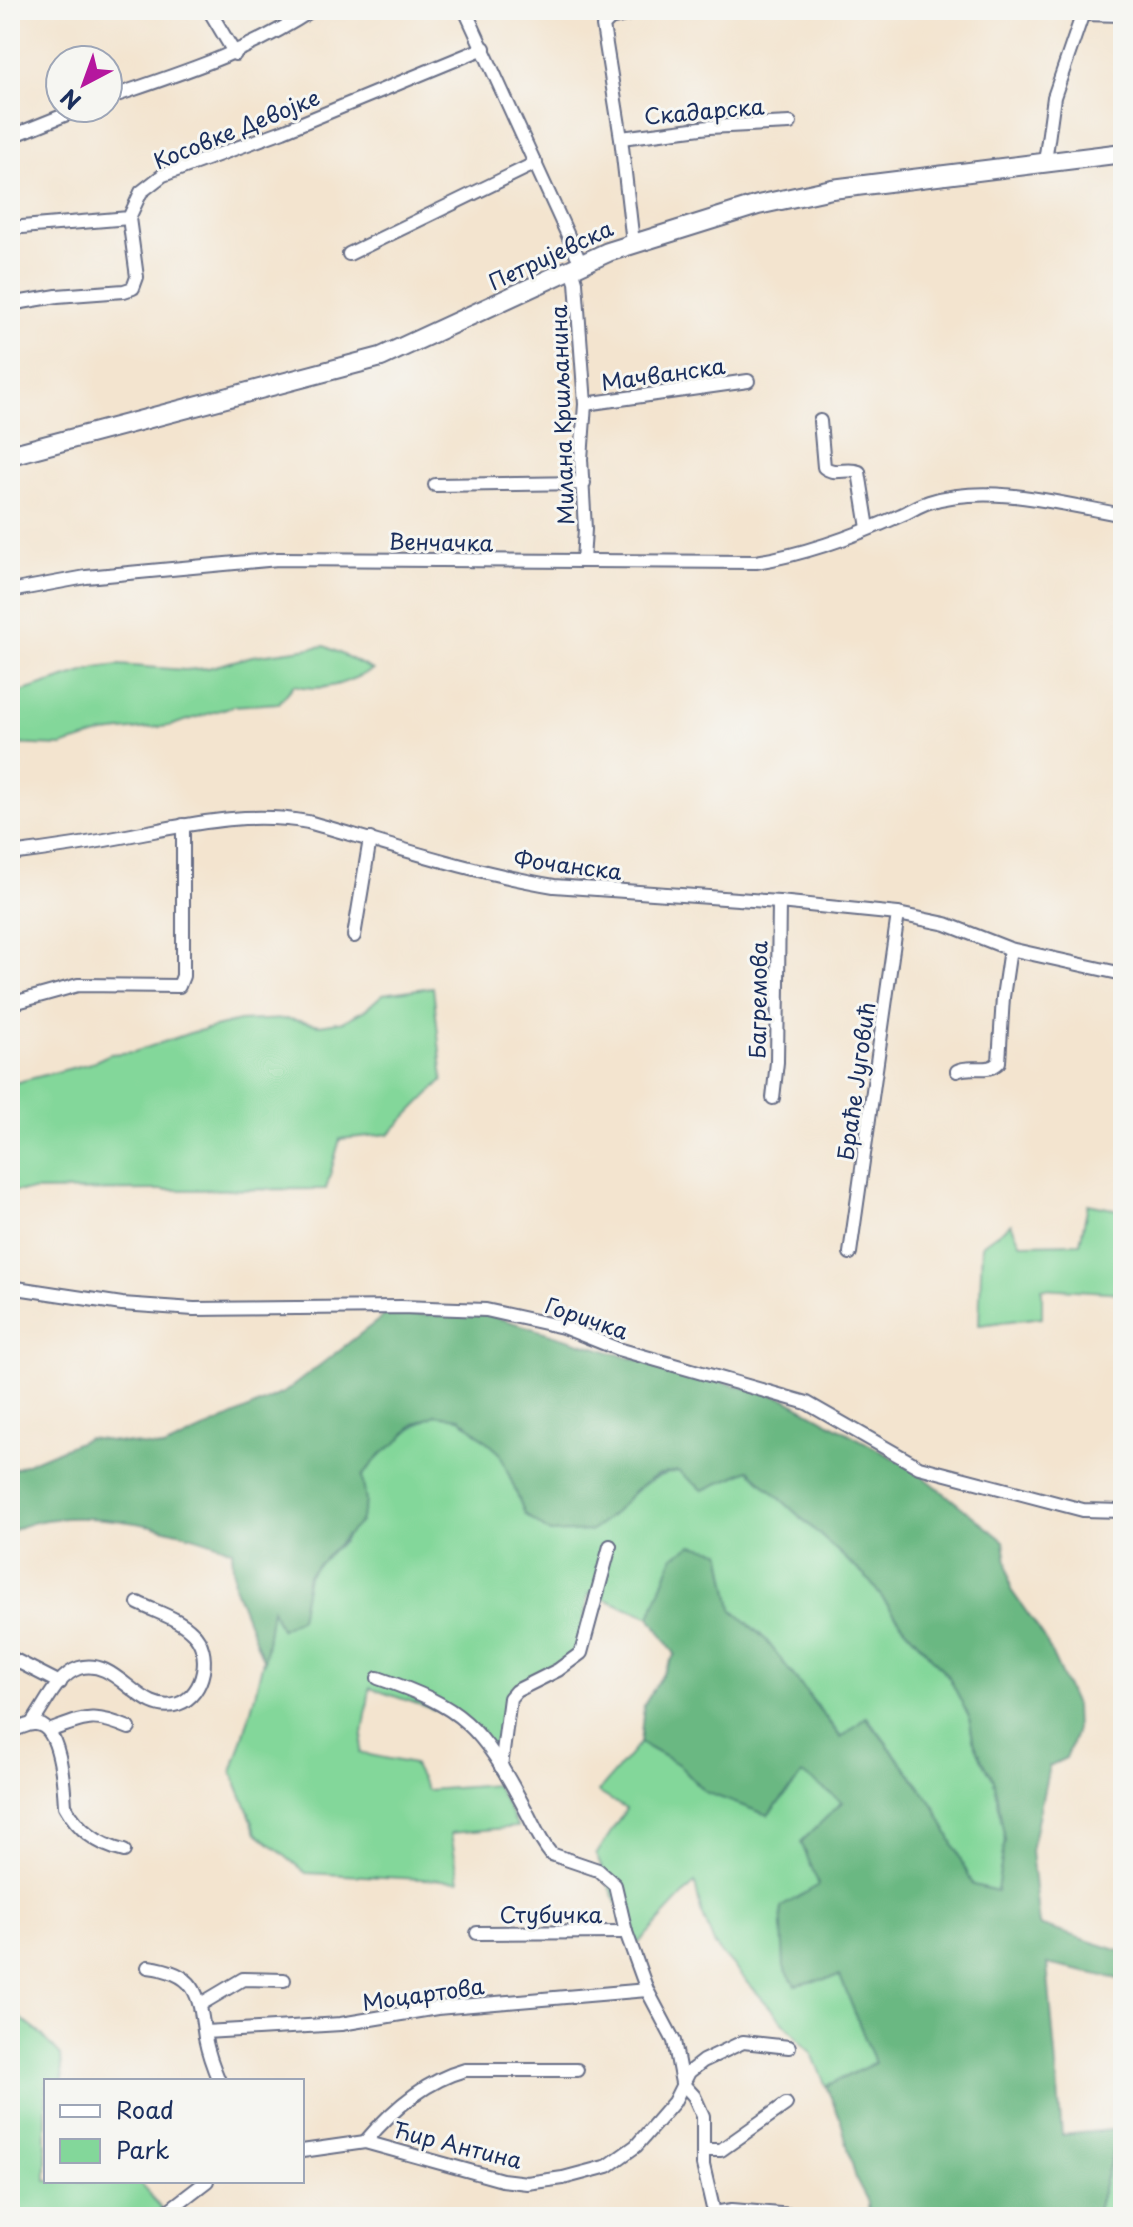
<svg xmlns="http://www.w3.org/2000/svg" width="1133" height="2227" font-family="'Playpen Sans',sans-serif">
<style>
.green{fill:#83d79a;stroke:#4f837c;stroke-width:2}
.forest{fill:#6ab882;stroke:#427470;stroke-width:2}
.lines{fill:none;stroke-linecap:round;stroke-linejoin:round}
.minor-casing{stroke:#676e86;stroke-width:16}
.secondary-casing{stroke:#676e86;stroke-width:22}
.minor{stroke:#fff;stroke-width:12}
.secondary{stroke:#fff;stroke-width:18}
.labels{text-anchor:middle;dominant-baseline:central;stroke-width:6;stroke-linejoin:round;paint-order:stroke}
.street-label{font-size:22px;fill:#1b2f5e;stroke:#f6f6f2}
</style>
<rect width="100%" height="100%" fill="#f6f6f2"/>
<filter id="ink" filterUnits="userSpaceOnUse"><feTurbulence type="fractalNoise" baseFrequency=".0125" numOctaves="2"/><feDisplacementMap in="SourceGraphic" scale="16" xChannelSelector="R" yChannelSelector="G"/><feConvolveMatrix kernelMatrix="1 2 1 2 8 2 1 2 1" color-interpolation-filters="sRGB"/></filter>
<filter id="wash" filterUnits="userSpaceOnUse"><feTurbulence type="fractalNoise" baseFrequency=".006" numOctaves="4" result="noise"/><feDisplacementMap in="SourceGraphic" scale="32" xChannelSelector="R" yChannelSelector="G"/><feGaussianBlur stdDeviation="1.8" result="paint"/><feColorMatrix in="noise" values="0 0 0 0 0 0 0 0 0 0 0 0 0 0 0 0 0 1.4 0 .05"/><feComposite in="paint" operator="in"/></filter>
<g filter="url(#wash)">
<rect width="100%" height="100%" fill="#f3e4cf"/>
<g class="green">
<path d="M325,646l48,24c-26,12 -51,24 -79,15l-15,18 -46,3 -64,20 -65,7 -43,13 -51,-2v-22l7,-29 79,-25 23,-3 66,5 23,-2 44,-12z"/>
<polygon points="433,987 443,1080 389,1134 340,1139 326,1189 10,1191 10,1084 91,1063 110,1054 134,1052 190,1033 239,1021 289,1019 320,1025 344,1021 365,1010 383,994"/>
<polygon points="1088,1204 1123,1211 1123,1293 1042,1288 1042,1317 979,1325 982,1245 1011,1224 1021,1244 1080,1243"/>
<path d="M435,1415l25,3 40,35 25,60 90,-1c21,-23 32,-35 63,-41l25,19 46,-20 119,109 35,46 46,52 20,40 4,22 9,21 12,20 11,60 -8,51 -24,-6 -38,-78 -68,-90 -25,21 -76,-98 -34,-31 -11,-58 -48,6 -23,60 -61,-24 -12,59 -70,42 -10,59 -47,-38 -80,-27 -10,65 53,11 14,26 69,-5 22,42 -67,6 8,48 -153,-8 -49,-40 -25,-61c19,-56 32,-106 40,-164l28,10 8,-43 15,-18 20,-15 23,-40 -5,-26c21,-24 46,-48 74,-61z"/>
<polygon points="640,1743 678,1764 705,1792 768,1815 803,1773 842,1802 795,1985 840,1976 875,2063 826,2086 812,2054 715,1946 701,1911 695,1883 636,1946 596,1855 626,1809 598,1792"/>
<polygon points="10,2010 42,2035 61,2056 63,2081 46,2081 46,2181 139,2181 162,2210 152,2217 10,2217"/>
<polygon points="1111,2161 1123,2165 1123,2217 1095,2217"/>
</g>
<g class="forest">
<path d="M385,1315h103l136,41 160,42 130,71 90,72 7,49 33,47 31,68 1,28 -10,25 -17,8 -18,85 8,74 84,27v28l-76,-16 15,171 57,-6 -24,88h-226l-1,-15 -12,-23 -15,-58 -15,-35 49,-23 -35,-87 -45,9 -11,-18 -3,-60 38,-22 -18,-43 41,-40 -39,-28 -35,41 -63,-23 -27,-28 -38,-21 4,-38 31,-51 -25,-37 23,-60 19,-12 29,6 11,58 34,31 75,98 25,-21 69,90 38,78 24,6 8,-51 -11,-60 -12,-20 -9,-21 -4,-22 -20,-40 -46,-52 -35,-46 -119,-109 -46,20 -25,-19 -21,4 -22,15 -20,22 -23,19 -42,2 -25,-19 -25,-61 -40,-35 -25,-3 -22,10 -15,17 -17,12 -19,22 4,26 -6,20 -52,53 -8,43 -19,11 -9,-20 -8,53 -30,-76 -2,-36c-53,-23 -170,-49 -222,-18v-61l78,-33 76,10 121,-56z"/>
<polygon points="1123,1731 1123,1777 1117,1779 1113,1739"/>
</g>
</g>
<g filter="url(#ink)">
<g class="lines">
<g class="minor-casing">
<g id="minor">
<polyline points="209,10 235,54"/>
<polyline points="465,10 581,264"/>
<polyline points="1083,14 1123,15"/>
<path d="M108,98c73,-25 139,-45 204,-88"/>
<polyline points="10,137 82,108"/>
<polyline points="621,138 709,127 790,123"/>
<polyline points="1045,162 1054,97 1084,10"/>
<polyline points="10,228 129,218 141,192 163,175 283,131 484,48"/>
<polyline points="633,243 621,138 603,26 610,19 644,10"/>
<polyline points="349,254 536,163"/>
<polyline points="572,268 576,282 585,404 581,459 585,529 583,561"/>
<polyline points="10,304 57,296 124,291 133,288 137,277 129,218"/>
<polyline points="585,404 748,381"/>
<path d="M820,421l4,46c11,9 23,0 35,5l9,56"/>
<polyline points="435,485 584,483"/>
<path d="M10,591l76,-14 192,-18 478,3c50,-8 99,-26 145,-47 10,-4 18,-10 28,-13 61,-19 133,2 194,13"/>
<path d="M10,854c41,-5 81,-11 122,-19 60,-11 115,-24 176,-13 82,23 162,50 246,64l225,16 119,12 48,10 64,25 113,25"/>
<polyline points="354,936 370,839"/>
<polyline points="10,1004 78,985 179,986 183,976 183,825"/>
<path d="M957,1071c13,-7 31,3 42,-9l4,-65 7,-48"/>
<polyline points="773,1098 777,1062 779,902"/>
<polyline points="850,1253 898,914"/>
<polyline points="10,1287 122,1304 194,1309 401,1307 486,1310 563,1327 618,1349 807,1403 919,1467 1083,1510 1123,1511"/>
<polyline points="11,1658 60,1683"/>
<path d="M378,1678c85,29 103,48 145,127 9,16 16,35 28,49l47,16 17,15 11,47 21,58 27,51 8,42 12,13 9,20v49l12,52"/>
<path d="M32,1723c13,-17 25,-48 47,-55 38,-12 61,49 99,36 27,-9 35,-53 14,-72 -14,-14 -36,-20 -54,-29"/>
<path d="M10,1730c9,0 16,-6 24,-6 27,-2 30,64 31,82 13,24 34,39 59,45"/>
<path d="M49,1731c36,-13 43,-19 80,-3"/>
<polyline points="501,1767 510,1698 516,1691 558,1670 581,1653 610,1546"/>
<polyline points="477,1933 626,1932"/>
<path d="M148,1967c50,6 51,28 57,71 3,15 8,29 14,43"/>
<polyline points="201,2004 243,1979 284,1980"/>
<polyline points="205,2032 341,2024 437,2008 647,1990"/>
<path d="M365,2142c26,-31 60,-61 100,-72h112"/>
<polyline points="703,2150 721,2150 786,2104"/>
<polyline points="302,2151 365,2142 502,2180 527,2183 563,2178 608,2166 636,2146 674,2102 689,2072 703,2061 743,2042 789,2047"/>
<polyline points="714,2213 732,2210 818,2217"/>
<polyline points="160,2217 207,2181"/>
</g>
</g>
<g class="secondary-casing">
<polyline id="secondary" points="10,455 381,357 608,252 758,205 832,189 1123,153"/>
</g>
<use href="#minor" class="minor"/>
<use href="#secondary" class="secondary"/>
</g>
</g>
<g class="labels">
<g class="street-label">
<text transform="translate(704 110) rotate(-5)">Скадарска</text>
<text transform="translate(236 128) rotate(-22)">Косовке Девојке</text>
<text transform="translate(550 254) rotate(-25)">Петријевска</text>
<text transform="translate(663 373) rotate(-8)">Мачванска</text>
<text transform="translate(561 415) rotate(-92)">Милана Кршљанина</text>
<text transform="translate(441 541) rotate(1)">Венчачка</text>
<text transform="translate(568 864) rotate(7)">Фочанска</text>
<text transform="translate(757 1000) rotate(-89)">Багремова</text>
<text transform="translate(855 1081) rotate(-82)">Браће Југовић</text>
<text transform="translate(587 1317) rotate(19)">Горичка</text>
<text x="551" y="1913">Стубичка</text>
<text transform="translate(423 1993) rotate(-8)">Моцартова</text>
<text transform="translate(458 2144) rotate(14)">Ћир Антина</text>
</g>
</g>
<rect width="1133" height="2227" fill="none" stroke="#f6f6f2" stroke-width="40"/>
<rect x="44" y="2079" width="260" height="104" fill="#f6f6f2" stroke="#9ea6b7" stroke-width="2"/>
<rect x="60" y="2105" width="40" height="12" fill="#ffffff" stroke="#9ea6b7" stroke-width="2"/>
<text x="116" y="2119" font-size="24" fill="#1b2f5e">Road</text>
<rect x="60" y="2139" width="40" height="24" fill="#83d79a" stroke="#9ea6b7" stroke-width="2"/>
<text x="116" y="2159" font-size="24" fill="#1b2f5e">Park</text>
<g transform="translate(84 84) rotate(221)"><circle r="38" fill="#f6f6f2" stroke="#9ea6b7" stroke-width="2"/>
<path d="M0-6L14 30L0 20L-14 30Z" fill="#b5179e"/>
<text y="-12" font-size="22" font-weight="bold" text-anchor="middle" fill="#1b2f5e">N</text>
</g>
</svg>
